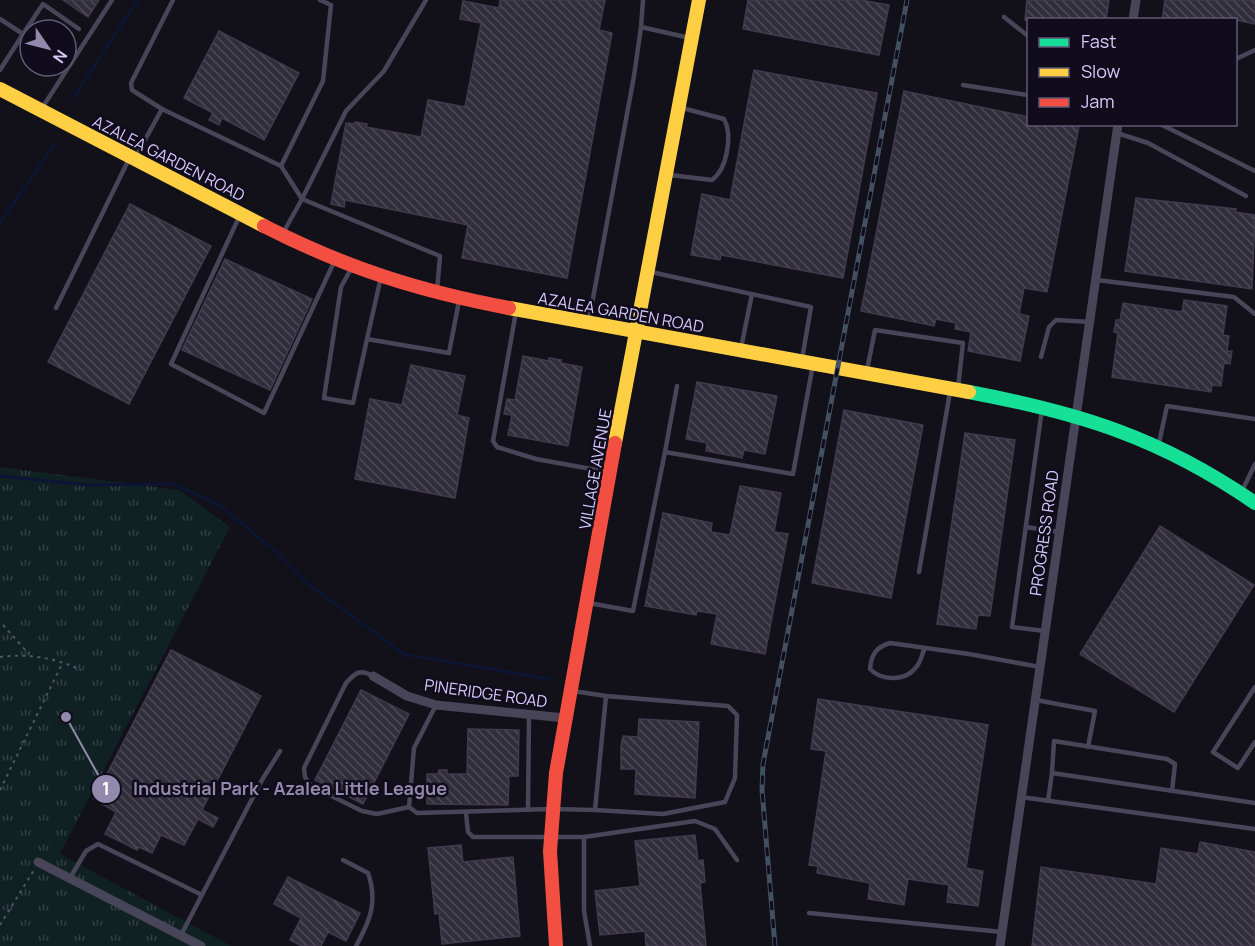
<svg xmlns="http://www.w3.org/2000/svg" width="1255" height="946" font-family="Manrope,sans-serif">
<style>
.park{fill:url(#park-tufts)}
.lines{fill:none;stroke-linecap:round;stroke-linejoin:round}
.stream{stroke:#0c1533;stroke-width:3}
.building{fill:url(#building-back-hatch);stroke:#403a4c;stroke-width:1.5}
.path{stroke:#4d5764;stroke-width:2;stroke-dasharray:3 4.5;stroke-linecap:butt}
.lane{stroke:#484559;stroke-width:4.5}
.street{stroke:#484559;stroke-width:9}
.fast{stroke:#16e098;stroke-width:14}
.slow{stroke:#ffcf43;stroke-width:14}
.jam{stroke:#f24e42;stroke-width:14}
.rail-casing{stroke:#425162;stroke-width:5}
.rail{stroke:#110c1c;stroke-width:3;stroke-dasharray:9;stroke-linecap:butt}
.labels{text-anchor:middle;dominant-baseline:central;stroke-width:5;stroke-linejoin:round;paint-order:stroke}
.street-label{font-size:16px;fill:#d6cbfc;stroke:#110c1c}
.leader{fill:none;stroke:#918aac;stroke-width:2}
.callout-dot{fill:#918aac;stroke:#110c1c;stroke-width:2}
.mark-label{font-size:18px;text-anchor:middle;font-weight:bold;fill:#fff}
.callout-label{font-size:18px;text-anchor:middle;font-weight:bold;fill:#918aac;stroke:#110c1c;stroke-width:5;stroke-linejoin:round;paint-order:stroke}
</style>
<defs>
<pattern id="park-tufts" width="24" height="20" patternUnits="userSpaceOnUse" patternTransform="scale(1.5)"><rect width="24" height="20" fill="#102124"/><path d="M3 7l-1-3M5 7V3M7 7l1-3M15 17l-1-3M17 17v-4M19 17l1-3" fill="none" stroke="#324045"/></pattern>
<pattern id="building-back-hatch" width="6" height="6" patternUnits="userSpaceOnUse" patternTransform="scale(1.5)"><rect width="6" height="6" fill="#312e3b"/><path d="M-1 5l2 2M0 0l6 6M5-1l2 2" fill="none" stroke="#4e4b58"/></pattern>
</defs>
<rect width="100%" height="100%" fill="#121018"/>
<polygon class="park" points="0,467 179,490 230,527 60,854 231,946 0,946"/>
<g class="lines">
<g class="stream">
<polyline points="74,97 138,0"/>
<polyline points="0,223 54,145"/>
<polyline points="0,476 88,485 174,484 219,505 279,554 308,584 404,654 549,679"/>
</g>
</g>
<g class="building">
<polygon points="63,0 99,0 88,17"/>
<polygon points="500,0 605,0 599,30 612,33 567,278 462,258 468,225 345,200 344,207 331,204 346,123 355,124 355,122 367,124 366,127 421,137 428,100 465,107 481,23 460,19 463,1 499,8"/>
<polygon points="748,0 861,0 889,5 879,55 743,29"/>
<polygon points="1027,0 1109,0 1106,20 1025,20"/>
<polygon points="1165,0 1255,0 1255,24 1236,20 1162,20"/>
<polygon points="219,31 299,73 264,140 222,118 219,125 209,120 213,113 184,98"/>
<polygon points="754,70 877,93 843,278 721,255 720,260 691,255 702,194 730,200"/>
<polygon points="904,91 1029,117 1029,124 1079,126 1047,292 1024,288 1019,314 1029,316 1020,361 968,351 971,332 955,329 956,323 936,319 934,326 861,311"/>
<polygon points="1136,198 1236,209 1235,212 1255,215 1252,289 1125,271"/>
<polygon points="130,204 211,246 129,404 48,362"/>
<polygon points="225,259 312,299 270,390 182,350"/>
<polygon points="1184,300 1227,306 1223,335 1229,336 1227,351 1232,351 1230,364 1224,363 1221,386 1212,385 1211,392 1112,377 1118,333 1114,332 1116,320 1120,320 1123,303 1182,312"/>
<polygon points="523,356 549,361 549,358 561,360 561,363 582,367 568,446 508,435 512,415 504,414 507,399 515,400"/>
<polygon points="411,365 465,376 457,415 469,418 455,498 355,479 370,399 402,405"/>
<polygon points="697,382 777,396 765,454 744,450 742,458 706,451 707,443 686,439"/>
<polygon points="844,410 923,425 891,598 812,583"/>
<polygon points="965,433 1015,440 990,616 978,615 976,629 937,624"/>
<polygon points="740,486 781,493 774,532 788,534 765,654 711,644 717,614 697,611 696,615 645,606 663,513 712,523 711,532 730,535"/>
<polygon points="1160,526 1254,585 1174,712 1080,654"/>
<polygon points="171,650 261,696 202,810 218,818 213,827 198,819 184,845 161,835 152,853 139,847 137,850 105,834 116,812 94,799"/>
<polygon points="361,690 409,714 363,804 315,780"/>
<polygon points="818,699 988,725 966,868 983,871 978,906 947,902 949,885 908,879 904,905 868,899 870,883 817,873 818,866 809,865 826,751 811,749"/>
<polygon points="639,719 699,722 695,798 635,794 636,769 621,769 621,746 623,736 638,737"/>
<polygon points="468,729 519,730 518,776 509,776 508,805 427,804 427,774 438,774 439,770 447,770 447,774 467,774"/>
<polygon points="695,835 698,861 703,860 705,882 700,883 706,946 646,946 645,931 600,935 595,891 640,886 635,841"/>
<polygon points="1200,842 1255,852 1255,946 1032,946 1041,867 1156,884 1161,848 1198,854"/>
<polygon points="461,845 463,862 513,857 520,936 442,944 439,913 435,914 428,848"/>
<polygon points="288,877 360,913 346,941 328,932 321,946 302,946 290,940 301,918 274,904"/>
</g>
<g class="lines">
<g class="path">
<polyline points="3,625 29,654"/>
<path d="M0,657c28,-4 55,1 81,13"/>
<polyline points="0,790 63,662"/>
<polyline points="0,925 34,870"/>
</g>
<g class="lane">
<polyline points="426,0 384,71 346,111 302,199 440,256 437,291"/>
<polyline points="643,0 641,27 690,38"/>
<polyline points="1004,17 1028,36"/>
<polyline points="0,19 23,34 0,70"/>
<polyline points="30,39 23,34 43,4 79,29"/>
<polyline points="1236,59 1255,50"/>
<polyline points="963,85 1028,95"/>
<polyline points="42,108 112,0"/>
<polyline points="162,109 281,166 302,199 283,233"/>
<polyline points="1160,124 1255,171"/>
<polyline points="1117,133 1148,143 1246,196"/>
<polyline points="136,156 162,109 132,90 131,83 173,0"/>
<polyline points="281,166 323,81 331,5 320,0"/>
<path d="M670,175l42,5c15,-11 21,-45 12,-61l-42,-11"/>
<polyline points="240,215 171,364 264,413 334,262"/>
<polyline points="352,267 341,287 324,398 353,403 367,339"/>
<polyline points="651,272 811,307 802,359"/>
<polyline points="381,277 367,339 449,353 459,301"/>
<polyline points="1097,280 1234,297 1255,314"/>
<polyline points="56,308 129,159"/>
<polyline points="516,312 493,441 497,447 536,459 608,472"/>
<polyline points="589,320 634,76 641,27"/>
<polyline points="741,348 752,294"/>
<polyline points="1041,357 1049,327 1056,320 1091,322"/>
<polyline points="867,370 875,330 963,343 958,388"/>
<polyline points="1042,409 1012,627 1045,631"/>
<polyline points="1159,443 1167,406 1255,419"/>
<polyline points="665,452 677,386"/>
<polyline points="1242,491 1255,464"/>
<polyline points="1026,527 1059,532"/>
<polyline points="919,572 950,392"/>
<polyline points="589,603 633,611 665,452 793,474 813,364"/>
<path d="M925,648c-3,5 -4,14 -8,18 -11,16 -35,15 -47,3 1,-14 6,-22 20,-26l79,11 71,13"/>
<path d="M373,676c-13,-7 -17,-4 -27,7l-42,85 1,9 6,9 51,25 15,3 32,-7"/>
<polyline points="1255,687 1213,752 1238,768 1255,742"/>
<polyline points="1036,700 1095,711 1088,747"/>
<polyline points="436,705 414,748 409,807 417,813 552,809 595,810 606,696 573,691"/>
<polyline points="1052,773 1054,741 1167,759 1175,764 1172,791"/>
<polyline points="1021,797 1255,829"/>
<polyline points="1048,801 1052,773 1255,803"/>
<polyline points="528,810 529,715"/>
<polyline points="595,810 663,814 725,802 735,778 737,715 728,706 606,696"/>
<polyline points="466,813 468,832 473,837 584,837 695,821 715,829 737,860"/>
<polyline points="584,837 584,911 590,946"/>
<path d="M343,860l25,13c10,29 2,48 -12,73"/>
<polyline points="70,878 86,851 98,844 202,895"/>
<polyline points="809,913 1002,932"/>
<polyline points="181,935 262,780 280,751"/>
</g>
<g class="street">
<polyline points="1133,20 1136,0"/>
<polyline points="373,676 407,696 436,705 565,718"/>
<polyline points="38,862 201,946"/>
<polyline points="1000,946 1118,124"/>
</g>
<path class="fast" d="M969,392c111,21 192,46 286,111"/>
<g class="slow">
<polyline points="0,89 264,226"/>
<polyline points="509,308 969,392"/>
<polyline points="615,443 699,0"/>
</g>
<g class="jam">
<path d="M264,226c82,42 155,65 245,82"/>
<polyline points="556,946 550,851 556,773 615,443"/>
</g>
<g class="rail-casing">
<polyline id="rail" points="775,946 762,790 763,764 907,0"/>
</g>
<use href="#rail" class="rail"/>
</g>
<g class="labels">
<g class="street-label">
<text transform="translate(169 158) rotate(27)">AZALEA GARDEN ROAD</text>
<text transform="translate(621 312) rotate(10)">AZALEA GARDEN ROAD</text>
<text transform="translate(595 469) rotate(-80)">VILLAGE AVENUE</text>
<text transform="translate(1044 533) rotate(-82)">PROGRESS ROAD</text>
<text transform="translate(486 693) rotate(8)">PINERIDGE ROAD</text>
</g>
</g>
<path class="leader" d="M66 717L106 789"/>
<g class="callout-dot">
<circle cx="66" cy="717" r="6"/>
<circle cx="106" cy="789" r="15"/>
</g>
<g class="mark-label">
<text x="106" y="795">1</text>
</g>
<g class="callout-label">
<text x="290" y="795">Industrial Park - Azalea Little League</text>
</g>
<rect x="1027" y="18" width="210" height="108" fill="#110c1c" stroke="#605876" stroke-width="1.5"/>
<rect x="1039" y="38" width="30" height="9" fill="#16e098" stroke="#605876" stroke-width="1.5"/>
<text x="1081" y="48" font-size="18" fill="#d6cbfc">Fast</text>
<rect x="1039" y="68" width="30" height="9" fill="#ffcf43" stroke="#605876" stroke-width="1.5"/>
<text x="1081" y="78" font-size="18" fill="#d6cbfc">Slow</text>
<rect x="1039" y="98" width="30" height="9" fill="#f24e42" stroke="#605876" stroke-width="1.5"/>
<text x="1081" y="108" font-size="18" fill="#d6cbfc">Jam</text>
<g transform="translate(48 48) rotate(125)"><circle r="28" fill="#110c1c" stroke="#605876" stroke-width="1.5"/>
<path d="M0-4.5L10 22L0 15L-10 22Z" fill="#918aac"/>
<text y="-9" font-size="16" font-weight="bold" text-anchor="middle" fill="#d6cbfc">N</text>
</g>
</svg>
